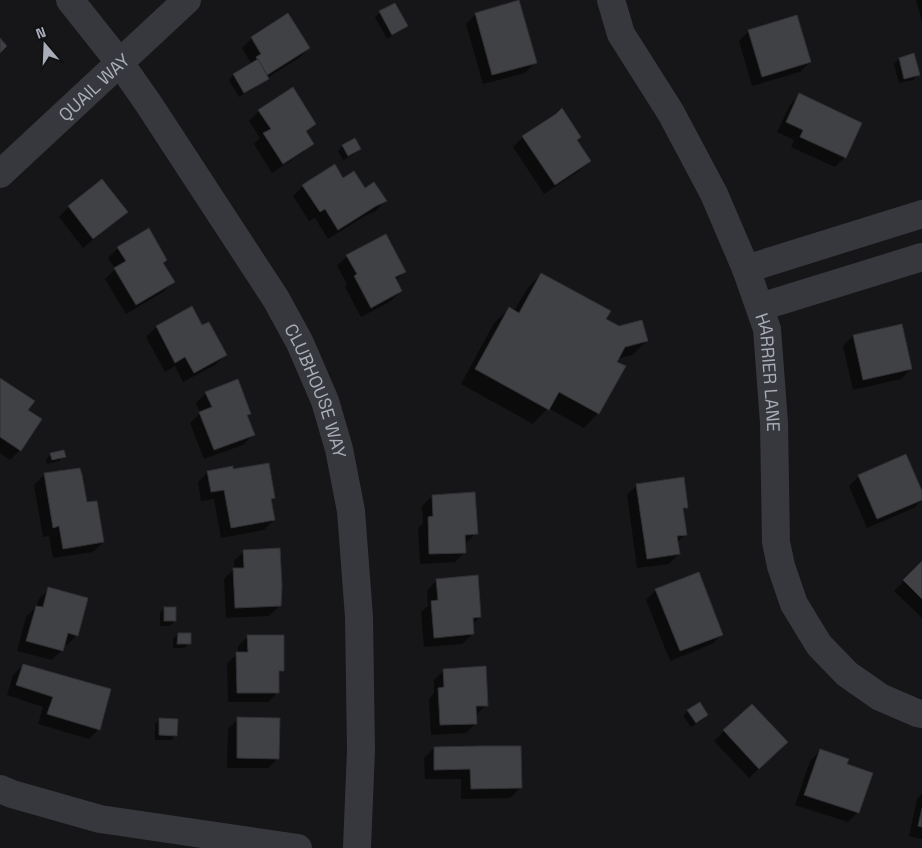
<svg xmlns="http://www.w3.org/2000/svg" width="922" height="848" font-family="'Space Grotesk',sans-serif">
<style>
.shadow{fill:#0007}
.building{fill:#404145;stroke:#303034}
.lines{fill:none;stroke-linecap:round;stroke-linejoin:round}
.minor{stroke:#37383d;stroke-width:28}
.labels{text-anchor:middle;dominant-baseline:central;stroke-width:4.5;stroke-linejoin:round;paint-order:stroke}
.street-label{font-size:18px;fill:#a8adb8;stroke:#111113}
</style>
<rect width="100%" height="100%" fill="#161618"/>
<g class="shadow">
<polygon points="916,0 922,0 922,21"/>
<polygon points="394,4 406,26 402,30 387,39 375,17 380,12"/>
<polygon points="476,14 535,63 525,73 483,84 466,24"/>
<polygon points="288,15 309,48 299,58 267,78 262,83 239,97 229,80 233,75 248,67 251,63 242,48 251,39 264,60 254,38 251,38"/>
<polygon points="749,31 810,62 800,72 752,86 739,41"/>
<polygon points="913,55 918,75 913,80 899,83 894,64 899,59"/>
<polygon points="799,95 845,157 835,167 791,147 794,140 777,132 790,105"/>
<polygon points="259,111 315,123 305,132 312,143 302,153 272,173 254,144 260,138 249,121"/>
<polygon points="523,137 576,141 589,161 579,171 544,194 513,147"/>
<polygon points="343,146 359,149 354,154 343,160 338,151"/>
<polygon points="343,179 385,201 376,211 365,216 328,239 315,218 309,221 293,196 303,186"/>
<polygon points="102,181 126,211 116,221 83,248 59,217 69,207"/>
<polygon points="118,248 162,263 173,282 163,292 126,314 105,279 115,269 108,258"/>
<polygon points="347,256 405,271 395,281 401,291 391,301 361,317 345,287 347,284 337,266"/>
<polygon points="541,274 604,320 647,341 632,355 617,359 598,413 584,428 548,408 533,424 461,384 494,323 509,309 514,311 527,289"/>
<polygon points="191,308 202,327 225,355 215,365 183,382 175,366 165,372 146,337 156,327"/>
<polygon points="901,325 911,369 901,379 853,390 843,346 853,336"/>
<polygon points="0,379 27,411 20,450 10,460 0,453"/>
<polygon points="206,393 249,413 246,416 253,435 243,445 204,459 190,423 200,413 196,403"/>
<polygon points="51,454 64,456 59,461 47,464 46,459"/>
<polygon points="232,471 274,497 270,501 274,520 264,530 221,538 214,499 201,501 198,482 208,472"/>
<polygon points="44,475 86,504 103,542 93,552 53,558 49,536 43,537 34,485"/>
<polygon points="859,476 922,494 922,500 914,508 867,528 849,486"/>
<polygon points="637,485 687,507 682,512 685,534 677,543 679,554 669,564 637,568 627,495"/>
<polygon points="432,496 476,533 466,543 464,544 465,552 455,562 420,564 418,528 423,523 422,506"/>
<polygon points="244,551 279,606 269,616 226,618 224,579 234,569 234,561"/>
<polygon points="922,563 922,618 894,591"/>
<polygon points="437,580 480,617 472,625 473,634 462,644 424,647 421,612 428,606 427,590"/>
<polygon points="49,589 77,635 67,645 64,644 62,650 52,660 17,651 26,617 36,607 39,599"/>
<polygon points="656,590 722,634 712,644 670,661 646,600"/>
<polygon points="164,608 175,621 170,626 160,626 160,613"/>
<polygon points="178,634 189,644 184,648 173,648 173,639"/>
<polygon points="248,636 283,670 278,675 278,692 268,702 228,702 227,663 238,653 238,646"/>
<polygon points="23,665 99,729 89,739 38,724 43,707 7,695 13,675"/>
<polygon points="444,670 486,705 476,715 476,723 466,733 431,735 429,699 434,693 434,680"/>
<polygon points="688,711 707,715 702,720 691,727 683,716"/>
<polygon points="160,719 176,735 171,740 155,740 155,724"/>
<polygon points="238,719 278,758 268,768 227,768 228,729"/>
<polygon points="724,731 776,752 749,778 714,741"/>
<polygon points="434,748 520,788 510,798 461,799 461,779 425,779 424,758"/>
<polygon points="820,751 846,765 858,812 848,822 795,805 810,761"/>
<polygon points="922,794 922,839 909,836 917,799"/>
</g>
<g class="building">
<polygon points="519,0 537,63 492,75 475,13"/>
<polygon points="395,3 408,26 392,35 379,11"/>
<polygon points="288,13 310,48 267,75 256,57 261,54 251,37"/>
<polygon points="797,15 811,62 762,77 748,30"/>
<polygon points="0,38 7,46 0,53"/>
<polygon points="914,53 920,75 904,79 899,58"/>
<polygon points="258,59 269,79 244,93 233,74"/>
<polygon points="293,87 316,124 306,131 314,144 283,164 263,133 271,129 258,110"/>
<polygon points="799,93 862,123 846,158 800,137 803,130 786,122"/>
<polygon points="562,108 581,137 577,140 591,161 555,185 522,136 556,114"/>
<polygon points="355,138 361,149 348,156 342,145"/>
<polygon points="335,164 343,178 354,171 365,188 374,182 387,201 376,206 338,230 325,209 320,212 302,185"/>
<polygon points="102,179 128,212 93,239 68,206"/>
<polygon points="149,228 167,260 163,263 175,282 136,305 114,268 126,261 117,247"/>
<polygon points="386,234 406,272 395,277 402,291 371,308 354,276 357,274 346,255"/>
<polygon points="541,273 611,311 606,319 619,326 642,320 648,341 625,347 617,362 626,366 599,414 559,392 549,410 475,369 509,307 519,313"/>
<polygon points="192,306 202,325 209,322 227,355 194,373 185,357 175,363 156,326"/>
<polygon points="902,324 912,369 863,380 853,335"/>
<polygon points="0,378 35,401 28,410 42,419 21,451 0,437"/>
<polygon points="238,379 251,414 247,415 255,435 214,450 199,412 212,407 205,392"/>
<polygon points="64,450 66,457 52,460 50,453"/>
<polygon points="906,454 922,491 922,500 877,519 858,475"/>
<polygon points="269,463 275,498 271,499 275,520 231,528 224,490 211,492 207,471 233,466 233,469"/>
<polygon points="80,468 82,475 87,502 97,501 104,542 63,549 59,526 53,528 44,473"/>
<polygon points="684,477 688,508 683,508 687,535 677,536 680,554 647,559 636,484"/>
<polygon points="475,492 478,534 465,535 466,553 429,554 428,517 433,516 432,495"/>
<polygon points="280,548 282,586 281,606 235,608 233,568 244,568 243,550"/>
<polygon points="922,561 922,599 903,580"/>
<polygon points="699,572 723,635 680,651 655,589"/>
<polygon points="478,575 481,617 473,618 474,634 434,638 431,601 438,600 436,579"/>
<polygon points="48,587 88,598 78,636 68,633 63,651 26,641 36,606 43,607"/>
<rect x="164" y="607" width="12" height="14"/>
<polygon points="178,633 191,633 191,644 177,644"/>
<polygon points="247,635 284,635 284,671 279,671 279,693 237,693 236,652 248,652"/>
<polygon points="23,664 111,689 100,730 47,714 53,697 16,685"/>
<polygon points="486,666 488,706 476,706 477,724 440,725 438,688 444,687 443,669"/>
<polygon points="700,702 708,715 696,723 687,710"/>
<polygon points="752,704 788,742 759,769 723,730"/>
<polygon points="237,717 280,718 279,759 237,758"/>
<polygon points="159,718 178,719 177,736 159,735"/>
<polygon points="480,746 521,746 522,788 471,789 470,769 434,770 434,747"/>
<polygon points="820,749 849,759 847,764 873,773 859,813 804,795"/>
<polygon points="922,808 922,827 918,826"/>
</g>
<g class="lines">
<g class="minor">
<path id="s1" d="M70,0l50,63 28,40 128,196 24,44 25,58 14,48 12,62 8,106 2,133 -4,98"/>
<path id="s2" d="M611,0l10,34 50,79 43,81 32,75 21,60 7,94 2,119 5,24 13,38 25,41 28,29 33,23 37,16 5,1"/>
<path id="s3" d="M0,174l187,-174"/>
<polyline points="746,269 922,214"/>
<polyline points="760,307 922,257"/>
<polyline points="0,789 12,794 100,819 298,848"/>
</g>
</g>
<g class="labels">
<g class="street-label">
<text stroke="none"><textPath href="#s3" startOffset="128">QUAIL WAY</textPath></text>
<text stroke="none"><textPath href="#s2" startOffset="409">HARRIER LANE</textPath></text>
<text stroke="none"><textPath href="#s1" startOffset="464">CLUBHOUSE WAY</textPath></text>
</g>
</g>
<g transform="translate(45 45) rotate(341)" stroke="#111113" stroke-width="4" paint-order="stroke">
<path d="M0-4L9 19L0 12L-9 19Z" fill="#a8adb8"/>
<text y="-8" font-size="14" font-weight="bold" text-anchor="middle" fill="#a8adb8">N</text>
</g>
</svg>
